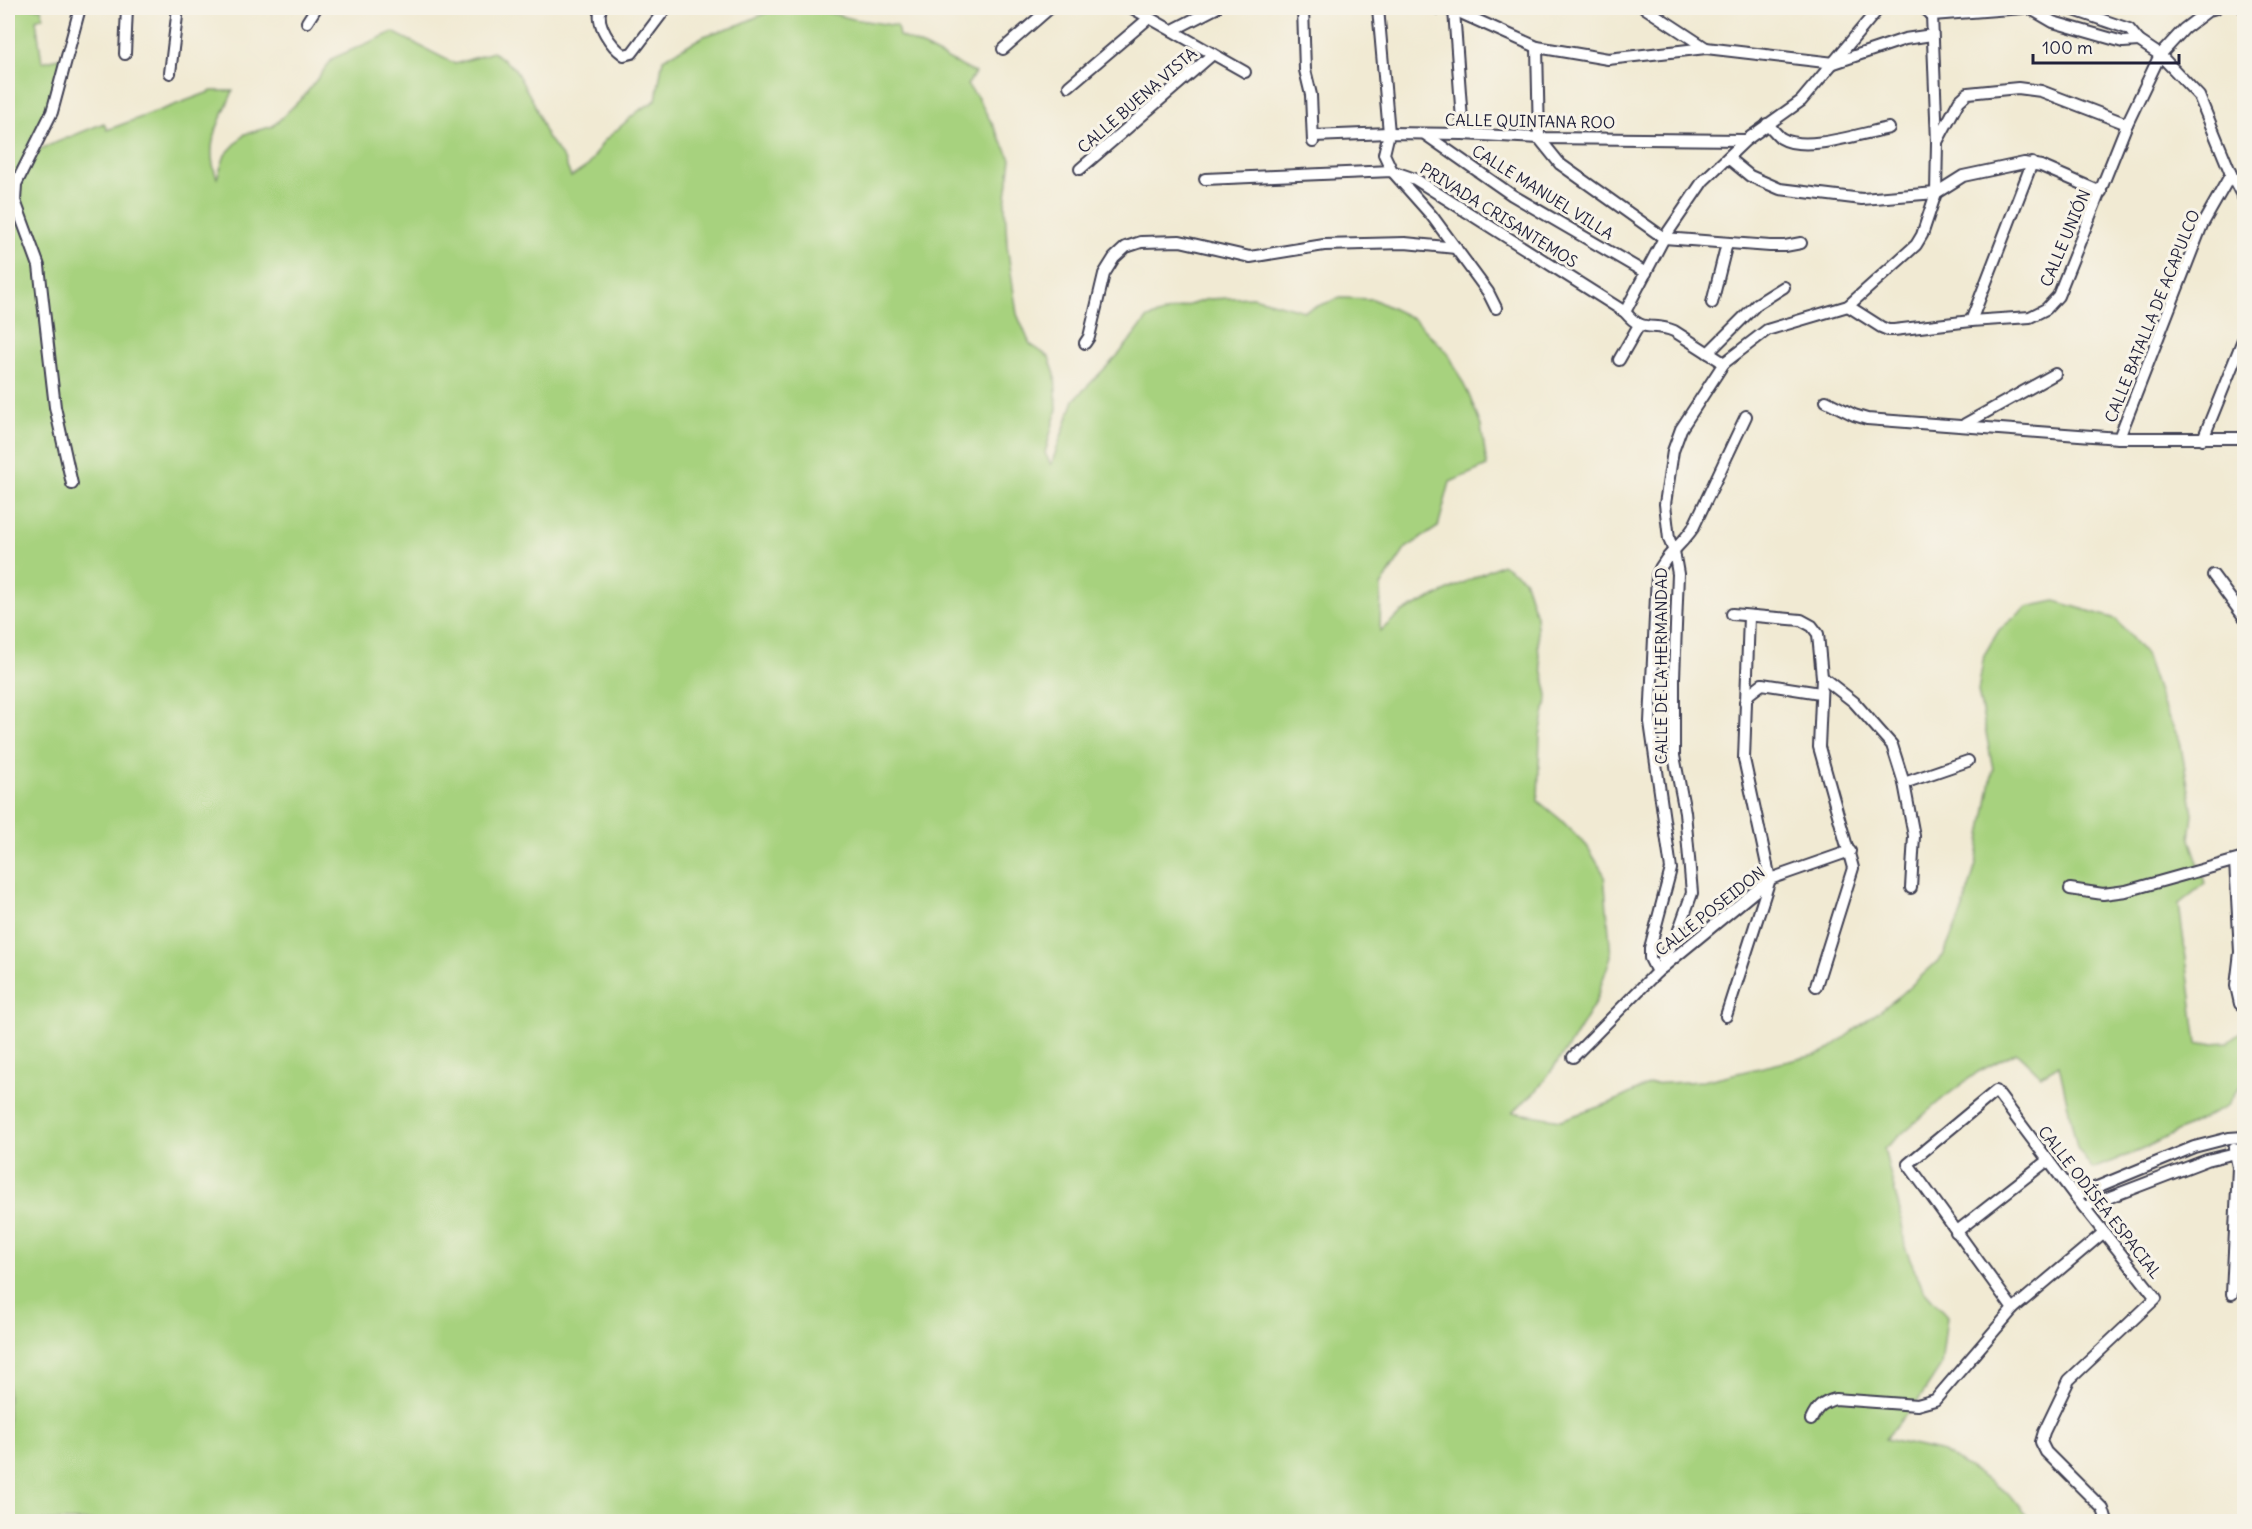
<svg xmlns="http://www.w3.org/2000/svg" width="2252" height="1529" font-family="Delius,sans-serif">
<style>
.green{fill:#a7d27e;stroke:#647a5c;stroke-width:1.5}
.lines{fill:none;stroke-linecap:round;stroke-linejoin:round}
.minor-casing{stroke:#414052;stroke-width:14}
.minor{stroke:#fff;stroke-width:10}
.labels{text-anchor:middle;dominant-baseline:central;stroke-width:6;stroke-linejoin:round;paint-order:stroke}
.street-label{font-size:16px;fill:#22223b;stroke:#f7f3e8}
</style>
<rect width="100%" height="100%" fill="#f7f3e8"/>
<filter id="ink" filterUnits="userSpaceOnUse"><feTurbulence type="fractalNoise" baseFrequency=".0167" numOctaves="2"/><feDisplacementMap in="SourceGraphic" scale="12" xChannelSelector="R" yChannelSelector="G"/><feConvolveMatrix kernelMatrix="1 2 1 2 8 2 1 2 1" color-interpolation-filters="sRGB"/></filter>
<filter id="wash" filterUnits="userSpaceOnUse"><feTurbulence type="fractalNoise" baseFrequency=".008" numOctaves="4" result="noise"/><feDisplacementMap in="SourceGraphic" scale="24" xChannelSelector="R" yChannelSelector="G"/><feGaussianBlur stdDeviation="1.35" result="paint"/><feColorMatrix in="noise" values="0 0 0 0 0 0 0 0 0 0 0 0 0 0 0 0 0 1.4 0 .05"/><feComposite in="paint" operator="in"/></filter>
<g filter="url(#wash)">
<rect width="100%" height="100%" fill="#f1ead3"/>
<path class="green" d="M8,8h33l2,9 -7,3 6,42 25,-6 -34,96 71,-29 3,7 105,-39h21c-13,32 -30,52 -16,87l8,-23 20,-21 28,-8 31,-30 29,-38 60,-26 62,32 38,-12 21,16 20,35 13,34 17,22 7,18 18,-12 14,-23 34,-30 19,-12 7,-41 41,-23 37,-12 29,-13 40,-3 43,11 44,7 2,10 19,8 57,29 -8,12 11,13 33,61 -6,45 2,41 10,69 13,30 19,13 6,18 2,34 -12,44 6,12 23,-65 45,-46 29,-36 60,-19 45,-2 51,14 36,-13 33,1 41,20 34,34 21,42 12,31 6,40 -37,16 -12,45 -32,21 -25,38 -1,45 21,-18 101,-49 22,15 12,37 3,40 9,39 -8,41 -2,65 22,18 27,27 17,28 7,82 -16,47 -26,43 -31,43 -25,23 48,8 49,-17 40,-19 53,-3 121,-28 78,-59 41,-38 20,-47 13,-45 17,-95 -15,-78 6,-36 15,-25 28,-23 28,-6 61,18 29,35 17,50 18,37 13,72 -3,26 15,44 -26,21 18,140 31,-2 16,-12v51l-18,26 -85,43 -49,19 -15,-21 -18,-83 -18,11 -25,-24 -38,20 -36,27 -58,50 17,67 4,31 18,42 24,27 -6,50 -21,32 -35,41 58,13 65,41 23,28h-2023z"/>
</g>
<g filter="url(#ink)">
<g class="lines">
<g class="minor-casing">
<g id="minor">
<path d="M601,8c-6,16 10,38 23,47l8,-2 34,-45"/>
<polyline points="1132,8 1245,72"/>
<polyline points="1303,8 1305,70 1311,95 1313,142"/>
<polyline points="1378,8 1389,133 1384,154 1392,171 1432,216 1488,292 1496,308"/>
<polyline points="1435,8 1454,10 1537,47 1608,59 1706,48 1834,63 1905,39 1932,35"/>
<polyline points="1645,8 1706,48"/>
<polyline points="2029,8 2053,22 2123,42 2139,41"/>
<polyline points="2068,8 2129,29 2139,41 2160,55 2199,96 2231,174 2244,199"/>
<polyline points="2244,8 2244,9"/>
<polyline points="1454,10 1463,134"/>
<polyline points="1932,15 2023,8"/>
<polyline points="307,22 316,8"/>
<polyline points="1173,30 1216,8"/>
<polyline points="1537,47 1539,138 1560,164 1664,238 1770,246 1785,246 1801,243"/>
<polyline points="1003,49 1050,8"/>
<polyline points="125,54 127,8"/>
<polyline points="170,73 178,8"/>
<polyline points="1069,86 1149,18"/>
<path d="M1767,124c5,4 9,10 14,14 24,15 81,-5 108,-10"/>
<polyline points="1426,135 1512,195 1646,273"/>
<polyline points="1313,136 1389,133 1463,134 1539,138 1746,140"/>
<polyline points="1937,142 1959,101 1968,93 2018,88 2041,91 2127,124"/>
<polyline points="1728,158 1750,176 1780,189 1862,199 1936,193 1963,176 2024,163 2041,166 2101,192"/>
<polyline points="1080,169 1213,54"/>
<path d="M1205,179l187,-8 23,8 210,133c18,22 27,10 49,19l50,32"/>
<polyline points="1712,303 1727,243"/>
<polyline points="1848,306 1881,327 1888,330 1894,330 1971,321 2030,317 2046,309 2058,296 2127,124 2160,55 2184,29 2209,10 2216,8"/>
<polyline points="1625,312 1664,238 1703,181 1746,140 1801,101 1879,8"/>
<polyline points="1971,321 2032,163"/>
<polyline points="1085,343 1089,337 1104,274 1114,258 1126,247 1141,242 1180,241 1250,257 1324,245 1405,243 1456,248"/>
<polyline points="1708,353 1757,304 1784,287"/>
<polyline points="1619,360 1639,325"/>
<polyline points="1826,401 1854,415 1867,419 2119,438 2244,438"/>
<polyline points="1965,424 2055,374"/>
<polyline points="2119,438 2202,225 2231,174"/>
<polyline points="2203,439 2244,337"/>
<polyline points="72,484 55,407 39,266 15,201 16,184 52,112 80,8"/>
<polyline points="2213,575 2244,617"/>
<polyline points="1732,614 1801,620 1812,626 1818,634 1822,677 1819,747 1853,868 1816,986"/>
<polyline points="1822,677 1854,702 1892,745 1904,783 1914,836 1911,888"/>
<polyline points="1745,702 1749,694 1762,684 1820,693"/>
<polyline points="1904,783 1968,761"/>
<polyline points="2235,861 2240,952 2236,986 2240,1004 2244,1006"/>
<polyline points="2070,889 2103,894 2126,891 2244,858"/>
<polyline points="1663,967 1663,958 1676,938 1692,893 1685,812 1674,756 1674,678 1678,574 1674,551 1669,539 1665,504 1673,451 1681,429 1724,363 1767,330 1848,306 1916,245 1922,235 1936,193 1937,142 1932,15 1924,8"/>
<path d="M1657,972l-7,-14v-10l21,-79 -21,-147 7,-147c7,-19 25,-30 36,-47l53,-112"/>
<polyline points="1726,1016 1770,879 1744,759 1749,616"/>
<polyline points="1573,1057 1657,972 1770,879 1850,851"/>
<polyline points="2075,1196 2194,1147 2229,1138 2244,1137"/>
<polyline points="2084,1207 2207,1160 2244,1151"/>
<polyline points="1956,1232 2048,1160"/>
<polyline points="2232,1294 2238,1167 2234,1148"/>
<polyline points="2013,1309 1908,1164 1996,1091 2075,1196 2156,1298 2069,1380 2044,1432 2041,1442 2046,1452 2103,1509 2107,1522"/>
<path d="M1811,1420c6,-13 11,-17 24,-21l82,6 18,-5 78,-91 90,-76"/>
</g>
</g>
<use href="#minor" class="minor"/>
</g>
</g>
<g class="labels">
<g class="street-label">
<text transform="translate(1137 100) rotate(-41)">CALLE BUENA VISTA</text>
<text transform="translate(1530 121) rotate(1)">CALLE QUINTANA ROO</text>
<text transform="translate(1543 192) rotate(32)">CALLE MANUEL VILLA</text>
<text transform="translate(1499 215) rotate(32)">PRIVADA CRISANTEMOS</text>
<text transform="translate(2065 238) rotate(-67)">CALLE UNIÓN</text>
<text transform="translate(2152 316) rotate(-68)">CALLE BATALLA DE ACAPULCO</text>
<text transform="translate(1661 666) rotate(-90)">CALLE DE LA HERMANDAD</text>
<text transform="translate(1710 911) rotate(-38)">CALLE POSEIDON</text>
<text transform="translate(2100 1202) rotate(52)">CALLE ODÍSEA ESPACIAL</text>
</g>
</g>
<rect width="2252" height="1529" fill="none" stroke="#f7f3e8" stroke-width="30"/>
<path d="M2033 54v9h146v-9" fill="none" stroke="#22223b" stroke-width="3"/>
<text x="2042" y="54" font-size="18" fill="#22223b" stroke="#f7f3e8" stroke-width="4.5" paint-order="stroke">100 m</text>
</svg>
